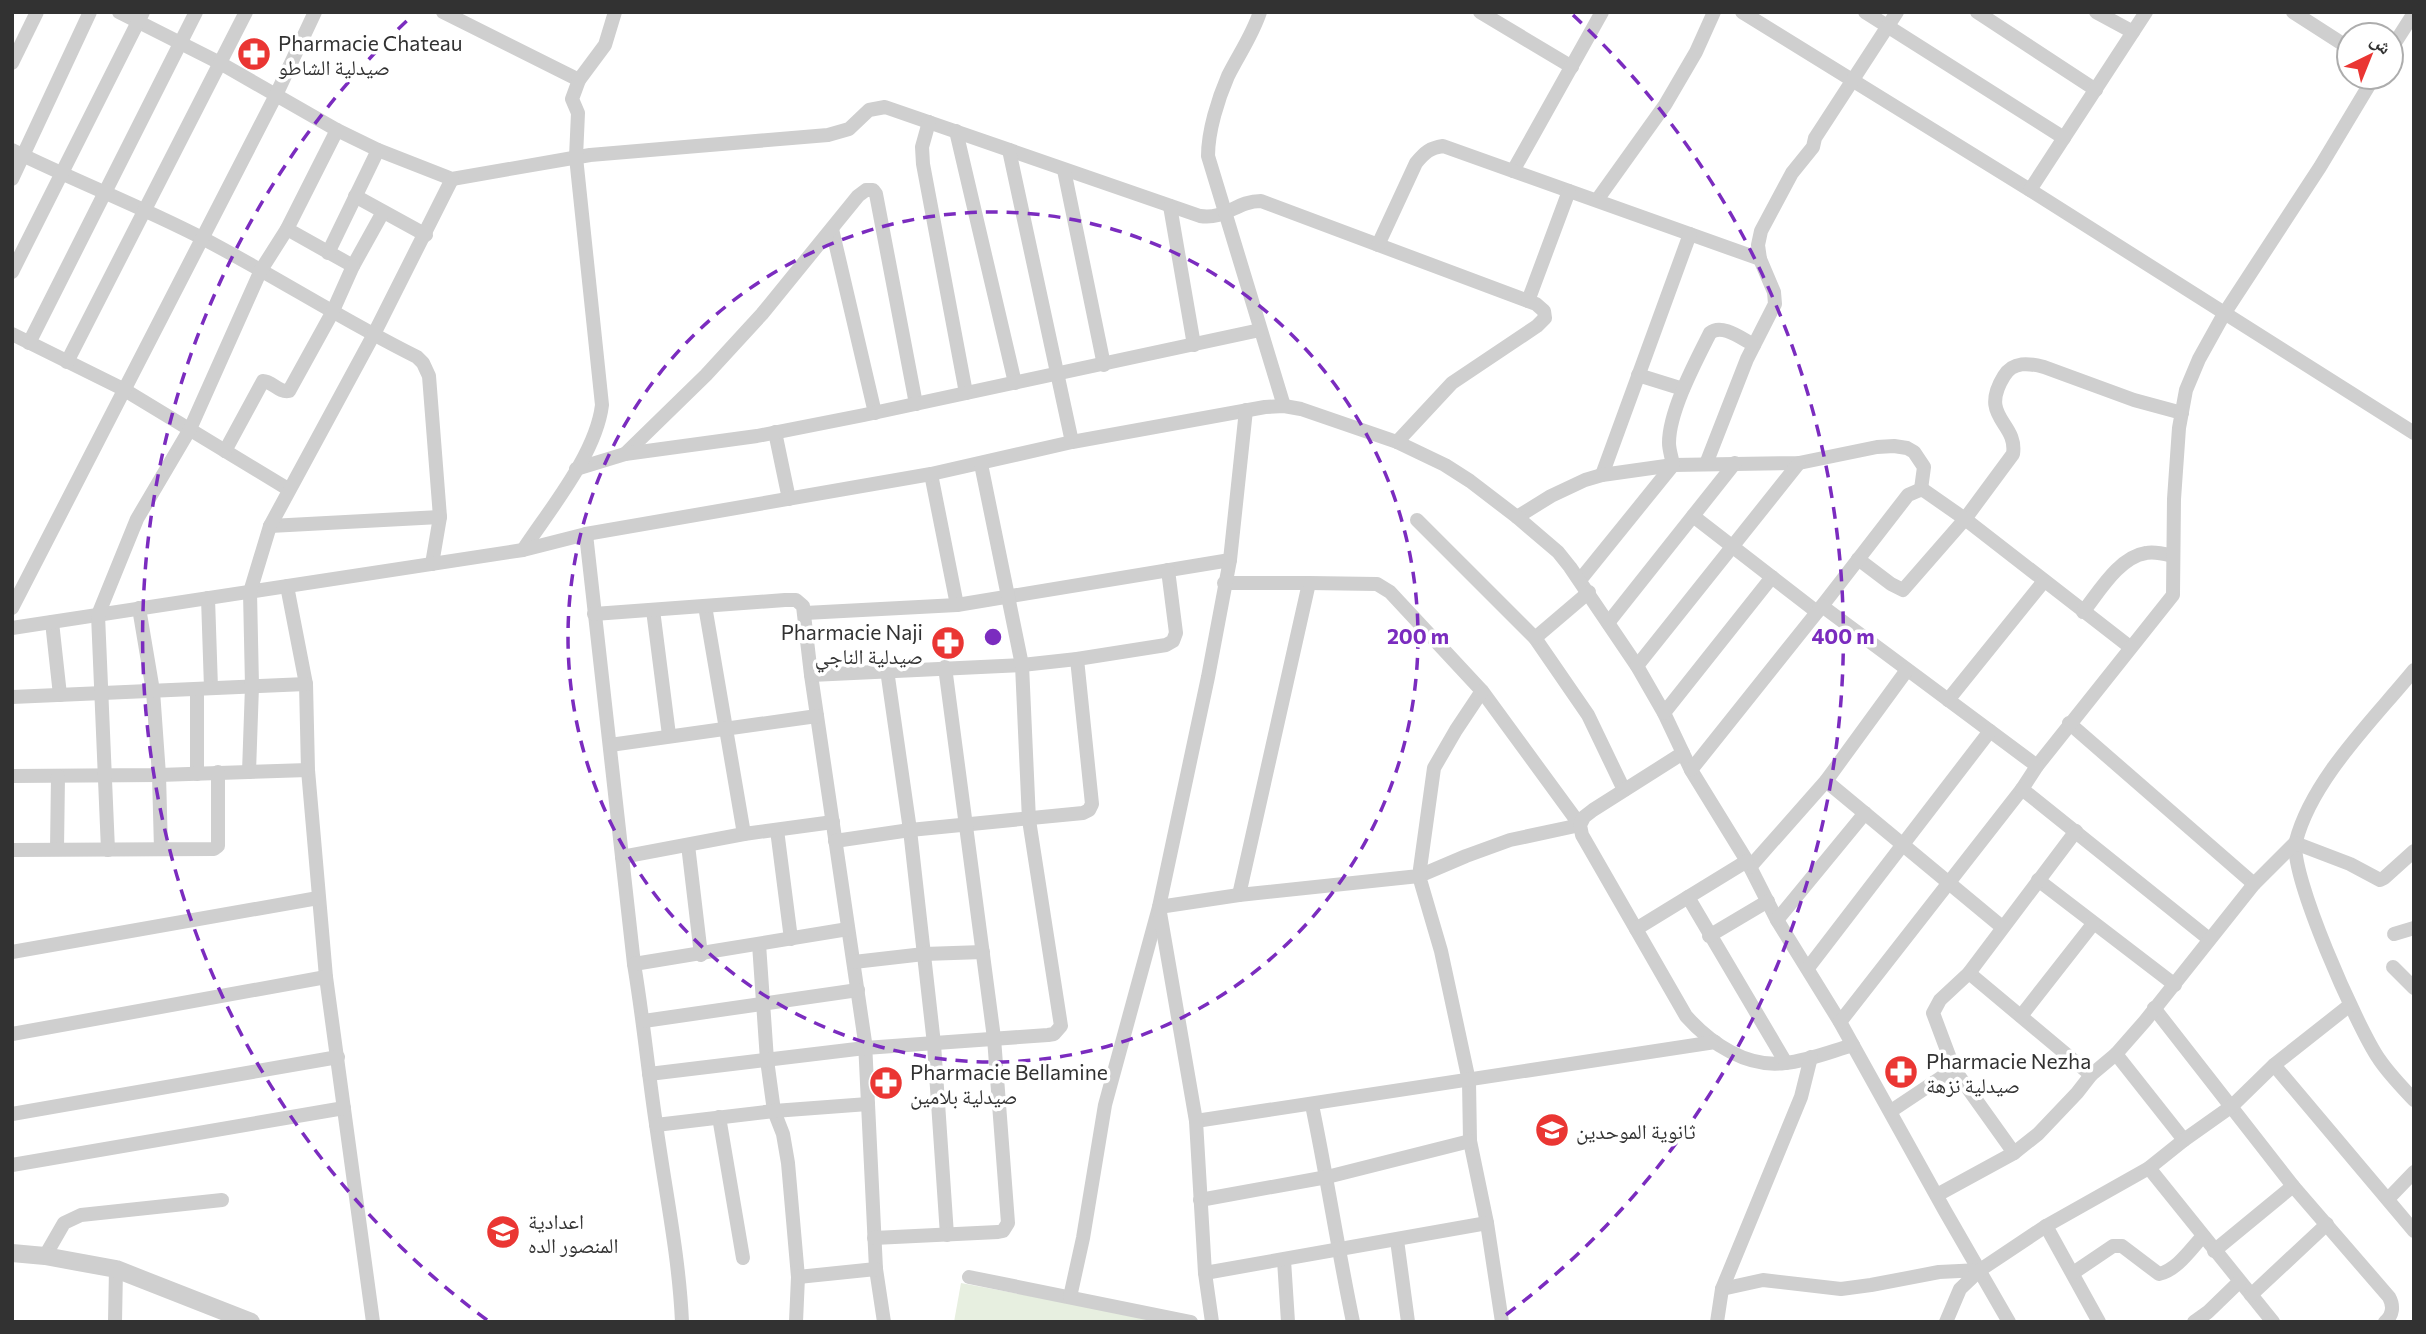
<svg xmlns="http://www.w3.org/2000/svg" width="2426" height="1334" font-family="Commissioner,'Noto Naskh Arabic',sans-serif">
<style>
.green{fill:#e7efe0}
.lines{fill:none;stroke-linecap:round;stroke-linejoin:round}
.minor{stroke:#cfcfcf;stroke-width:14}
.tertiary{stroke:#cfcfcf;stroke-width:18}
.ring{fill:none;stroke:#7b2cbf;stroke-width:3.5;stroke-dasharray:12 9}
.labels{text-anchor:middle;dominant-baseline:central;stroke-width:7;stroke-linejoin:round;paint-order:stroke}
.poi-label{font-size:21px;fill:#323232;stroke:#fff;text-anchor:start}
.centre{fill:#7b2cbf;stroke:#fff;stroke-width:3.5}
.ring-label{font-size:21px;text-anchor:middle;font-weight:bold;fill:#7b2cbf;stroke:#fff;stroke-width:7;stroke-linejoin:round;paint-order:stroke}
</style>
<rect width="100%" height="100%" fill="#fff"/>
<polygon class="green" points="961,1283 1147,1318 1147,1322 954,1322"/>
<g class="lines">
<g class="minor">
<path d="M119,12l101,51 117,67 41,20 74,29 138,-24 238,-20 21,-6 20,-19 16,-3 315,109c26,4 36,-15 61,-15l275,103 8,7 1,7 -8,8 -85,57 -55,59"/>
<polyline points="443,12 579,80"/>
<path d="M1260,12c-8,24 -21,42 -32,64 -10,23 -20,55 -20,80l76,250"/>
<polyline points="1480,12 1572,67"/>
<polyline points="1742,12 2030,190 2414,433"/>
<polyline points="1865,12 2064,138"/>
<polyline points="1977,12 2096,90"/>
<polyline points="2096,12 2133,32"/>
<polyline points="2293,12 2349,48"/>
<polyline points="2391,49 2414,13"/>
<polyline points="12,63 37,12"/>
<polyline points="929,122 922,147 923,164 966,393"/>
<polyline points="956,131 1015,383"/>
<path d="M12,150c63,31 128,56 190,88 73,38 142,83 215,119l6,6 6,13 11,141 -8,47"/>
<polyline points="1009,150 1072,442"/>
<polyline points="1064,170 1104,365"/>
<polyline points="1513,171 1602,12"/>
<polyline points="12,179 90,12"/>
<polyline points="2030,190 2146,12"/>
<polyline points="355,196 426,235"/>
<polyline points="1597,200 1665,105 1696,52 1714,12"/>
<polyline points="1170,206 1194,345"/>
<polyline points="287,229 353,266 383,212"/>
<polyline points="832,229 875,413"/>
<path d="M1378,245l38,-82c9,-11 14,-15 27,-17l317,113"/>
<polyline points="328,253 378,150"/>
<polyline points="12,272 143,12"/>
<polyline points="1528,301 1569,191"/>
<polyline points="12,334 123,389 288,489"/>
<polyline points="29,343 196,12"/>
<polyline points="67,362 246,12"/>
<polyline points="1638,375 1683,389"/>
<polyline points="775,432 789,499"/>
<path d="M225,451l38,-70c9,0 16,12 26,10l43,-78 21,-47"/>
<polyline points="625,454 706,375 762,314 858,196 866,190 873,190 876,194 916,404"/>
<polyline points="1706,464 1747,359 1775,304 1774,292 1760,259 1758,245 1761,231 1792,173 1813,147 1815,138 1897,12"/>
<polyline points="576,469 625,454 757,436 864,415 1260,330"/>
<polyline points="931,474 957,605"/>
<polyline points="1602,475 1690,234"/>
<polyline points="1693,516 1817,612"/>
<polyline points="1517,517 1551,496 1585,480 1602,475 1673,465 1799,463 1877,447 1894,446 1907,448 1914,452 1924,467 1921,489"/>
<polyline points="1417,520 1535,638 1588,715 1624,790"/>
<polyline points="270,526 440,517"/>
<path d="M586,534l48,430c9,53 14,107 22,160 9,66 23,131 26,198"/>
<path d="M523,550c27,-41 73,-96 79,-145l-26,-248 2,-44 -6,-14 7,-19 26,-35 10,-33"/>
<path d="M1858,559l33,25 12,6 62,-71 48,-65c5,-32 -35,-36 -9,-78 9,-15 25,-13 40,-9l90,33 48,13"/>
<path d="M1580,580l93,-115c-1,-7 -4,-15 -4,-22 0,-32 27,-82 41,-110 12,-10 32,6 44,12"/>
<polyline points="1224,583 1309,583 1239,895"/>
<polyline points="1309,583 1377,584 1390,592 1482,691 1580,825 1510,840 1466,856 1419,876 1441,951 1469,1081 1470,1141 1487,1223 1502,1322"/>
<polyline points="287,586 306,684 308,770 326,977 373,1322"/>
<polyline points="208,598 211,688"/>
<polyline points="705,606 744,834"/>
<polyline points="1822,606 1908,495 1922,489 1965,519 2130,647"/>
<polyline points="12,608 276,95 315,12"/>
<polyline points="139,608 153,691 159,775 161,849"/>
<polyline points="653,610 669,735"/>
<path d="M2083,612c16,-20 36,-55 63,-59 9,-2 19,1 27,3"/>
<polyline points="805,613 957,605 1230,560"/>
<polyline points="594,614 785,600 796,600 803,606 811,675 865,1042 876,1269 884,1322"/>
<polyline points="52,622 60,695"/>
<polyline points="1608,623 1735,463"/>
<polyline points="12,628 523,550 586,534 931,474 1072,442 1265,407 1284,406 1301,409 1397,442 1445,465 1470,481 1517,517 1558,552 1570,567 1637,666 1664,713 1691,770 1747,861 1777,920 1840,1022 1945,1211 2009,1322"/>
<polyline points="1535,638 1589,592"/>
<polyline points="1637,666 1799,463"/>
<polyline points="887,670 910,830 934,1044 947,1235"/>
<path d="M2414,670c-40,49 -102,109 -118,171 -8,31 62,188 83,218 10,15 23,28 35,41"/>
<polyline points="811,675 1022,665 1077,659 1166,645 1173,641 1176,633 1168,570"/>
<polyline points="197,689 197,774"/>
<polyline points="12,697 306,684"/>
<polyline points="1948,700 2044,581"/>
<polyline points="1664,713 1772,577"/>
<polyline points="2069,723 2254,884"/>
<polyline points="610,745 817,716"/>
<path d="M1683,753l-90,57 -9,7 -4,8 2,10 104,181c25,28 61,52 99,47 23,-2 47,-12 68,-18"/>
<polyline points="2037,766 2173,595 2174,499 2179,428 2186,390 2199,359 2224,314 2320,167 2374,77"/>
<polyline points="1691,770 1822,606 2037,766 2022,789 1840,1022"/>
<polyline points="249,772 252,686 250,592 270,526 374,334 452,179"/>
<polyline points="12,776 159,775 308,770"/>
<polyline points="1826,781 2002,927"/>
<polyline points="2022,789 2209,939"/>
<polyline points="777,830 791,939"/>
<polyline points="835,841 910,830 1083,813 1089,810 1092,804 1077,659"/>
<polyline points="688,845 701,955"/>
<polyline points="57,849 58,776"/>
<polyline points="12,850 214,849 218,846 218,772"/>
<polyline points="108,850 98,615 137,519 190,429 261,270 287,229 337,130"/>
<polyline points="622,857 744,834 833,822"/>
<polyline points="1750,867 1826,781 1907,670"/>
<polyline points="2038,880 2175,985"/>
<polyline points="1688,897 1786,1063"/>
<polyline points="1777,920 1865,813"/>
<polyline points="1636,929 1747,861"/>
<polyline points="2394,934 2414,928"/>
<polyline points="1709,936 1768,901"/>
<polyline points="759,944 767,1060 774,1111 783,1134 788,1163 798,1277 796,1322"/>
<polyline points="12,952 318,898"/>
<polyline points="854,962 924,954 983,952"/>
<polyline points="634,964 848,929"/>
<polyline points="2393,967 2414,988"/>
<polyline points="1808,968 1990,731"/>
<polyline points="1969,973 2091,1075"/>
<path d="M2154,1008l139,178 96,111c5,9 4,18 -4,25"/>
<polyline points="2021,1016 2093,924"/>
<polyline points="644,1021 858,990"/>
<polyline points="12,1034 326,977"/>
<polyline points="2116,1054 2184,1140"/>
<polyline points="2274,1065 2414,1231"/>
<polyline points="649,1074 865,1048 1048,1035 1054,1034 1061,1026 1029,820 1022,665 981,464"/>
<path d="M1312,1105c15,72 26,145 41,217"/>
<polyline points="1891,1111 1954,1069"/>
<polyline points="12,1114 338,1057"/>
<polyline points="719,1117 743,1258"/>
<polyline points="1196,1121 1715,1042"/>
<polyline points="656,1125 774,1111 868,1104"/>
<polyline points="2014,1153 1954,1069 1933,1013 1940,1000 1969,973 2076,831"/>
<polyline points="12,1165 344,1108"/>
<polyline points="2149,1168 2273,1322"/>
<polyline points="1937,1195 2014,1153 2038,1134 2077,1093 2091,1075 2116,1054 2145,1021 2254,884 2295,843 2350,864 2380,880 2384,878 2414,851"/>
<polyline points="2388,1199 2414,1172"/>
<polyline points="1200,1200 1327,1177 1470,1141"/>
<polyline points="2046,1226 2099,1322"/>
<polyline points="874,1238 998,1232 1003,1231 1008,1223 994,1038 945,667"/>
<polyline points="1397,1240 1408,1322"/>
<polyline points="2214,1251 2293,1186"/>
<polyline points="45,1256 64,1223 81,1215 222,1200"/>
<polyline points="1284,1260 1288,1322"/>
<polyline points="1205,1273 1487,1223"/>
<path d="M2073,1273l40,-27h9l37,28c18,-4 31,-24 44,-38"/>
<polyline points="798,1277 876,1269"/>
<polyline points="969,1277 1191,1322"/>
<polyline points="1722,1289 1763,1280 1841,1289 1871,1285 1939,1272 1980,1270"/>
<polyline points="2251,1295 2327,1224"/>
<polyline points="1070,1297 1083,1238 1105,1105 1159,907 1208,677 1230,560 1246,410"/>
<polyline points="115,1322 116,1269"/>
<polyline points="1212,1322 1205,1273 1196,1121 1159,907 1239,895 1419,876 1434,768 1456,730 1482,691"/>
<polyline points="1717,1322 1722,1289 1801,1097 1811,1057"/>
<polyline points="1946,1322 1960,1289 1980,1270 2046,1226 2149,1168 2184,1140 2232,1106 2274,1065 2350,1005"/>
<polyline points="2194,1322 2208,1312 2239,1282"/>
</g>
<polyline class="tertiary" points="12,1253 45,1256 116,1269 251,1322"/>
</g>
<g class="ring">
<circle cx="993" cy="637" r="425"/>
<path d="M487 1320A850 850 0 0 1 413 15M1573 15A850 850 0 0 1 1499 1320"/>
</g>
<defs>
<g id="pharmacy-disc" transform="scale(1.75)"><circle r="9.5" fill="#ea3633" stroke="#fff"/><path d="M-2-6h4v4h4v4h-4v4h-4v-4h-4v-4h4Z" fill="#fff"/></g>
<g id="school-disc" transform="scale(1.75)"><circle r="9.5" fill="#ea3633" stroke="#fff"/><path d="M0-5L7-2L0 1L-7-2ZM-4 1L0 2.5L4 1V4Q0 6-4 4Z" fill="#fff"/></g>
</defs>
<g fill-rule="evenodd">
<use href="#pharmacy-disc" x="254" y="54"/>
<use href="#pharmacy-disc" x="948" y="643"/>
<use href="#pharmacy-disc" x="1901" y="1072"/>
<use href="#pharmacy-disc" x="886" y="1083"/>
<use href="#school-disc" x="1552" y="1130"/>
<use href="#school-disc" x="503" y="1232"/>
</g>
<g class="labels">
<g class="poi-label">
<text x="278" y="42">Pharmacie Chateau<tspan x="278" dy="24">صيدلية الشاطو</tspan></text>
<text x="923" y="631" text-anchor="end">Pharmacie Naji<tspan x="923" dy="24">صيدلية الناجي</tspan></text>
<text x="1926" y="1060">Pharmacie Nezha<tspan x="1926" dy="24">صيدلية نزهة</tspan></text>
<text x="910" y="1071">Pharmacie Bellamine<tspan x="910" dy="24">صيدلية بلامين</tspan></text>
<text x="1576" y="1130">ثانوية الموحدين</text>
<text x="528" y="1220">اعدادية<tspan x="528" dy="24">المنصور الده</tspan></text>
</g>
</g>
<circle cx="993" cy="637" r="10" class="centre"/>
<g class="ring-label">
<text x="1418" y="644">200 m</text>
<text x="1843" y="644">400 m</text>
</g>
<rect width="2426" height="1334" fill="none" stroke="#323232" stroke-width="28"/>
<g transform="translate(2370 56) rotate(43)"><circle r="33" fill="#ffffff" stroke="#adadad" stroke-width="2"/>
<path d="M0-5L12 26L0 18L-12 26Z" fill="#ea3633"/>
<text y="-10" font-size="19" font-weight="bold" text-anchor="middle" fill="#323232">ش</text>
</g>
</svg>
